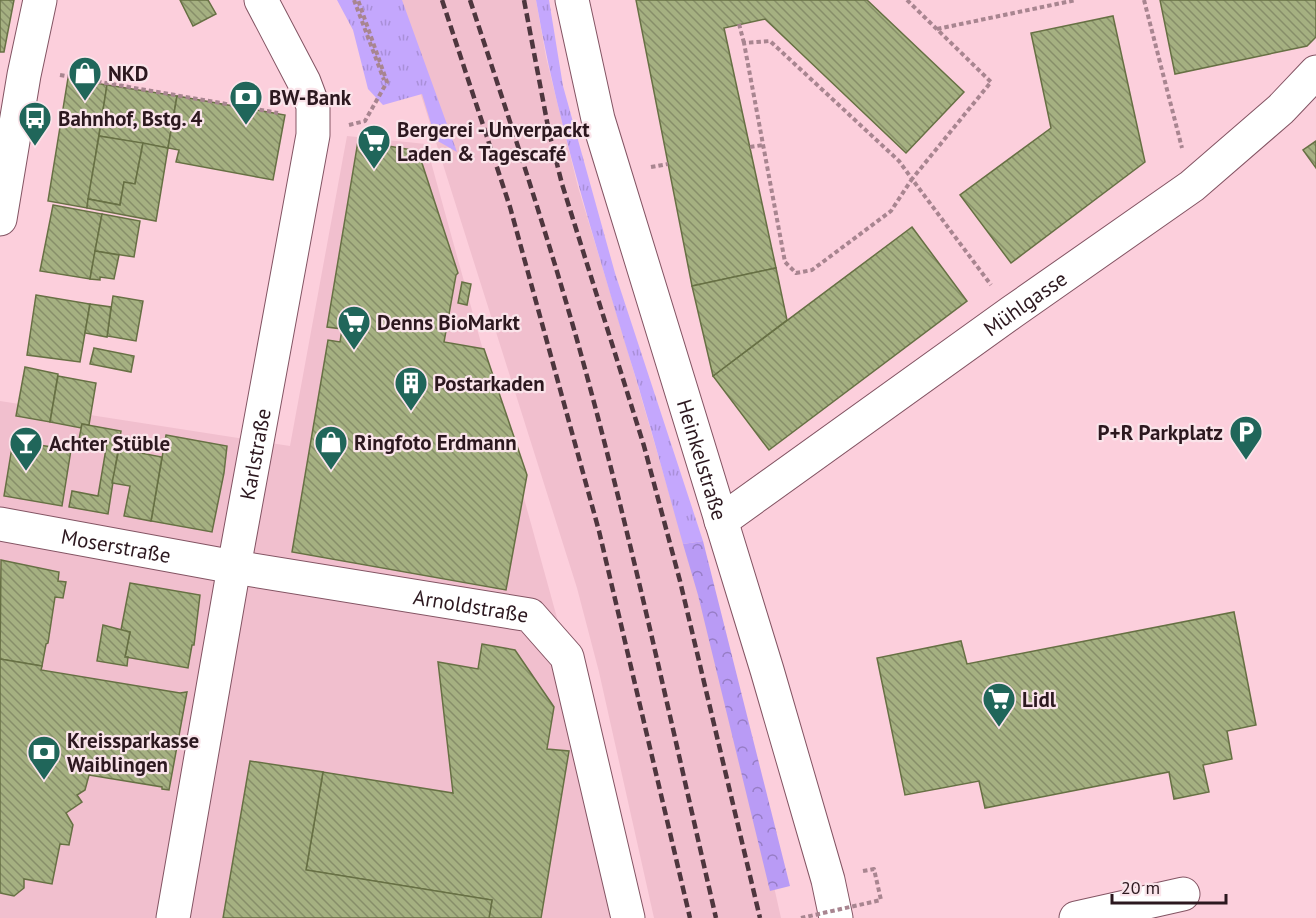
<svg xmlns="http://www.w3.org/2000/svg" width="1316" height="918" font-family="'PT Sans',sans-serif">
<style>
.built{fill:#f1bfce}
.grass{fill:url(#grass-tufts)}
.forest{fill:url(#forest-crowns)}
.building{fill:url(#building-back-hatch);stroke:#677044;stroke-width:1.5}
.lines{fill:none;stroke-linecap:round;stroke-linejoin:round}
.minor-casing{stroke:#835463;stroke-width:35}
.path{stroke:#a88590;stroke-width:4;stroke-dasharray:4.5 3;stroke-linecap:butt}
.minor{stroke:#fff;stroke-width:33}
.rail{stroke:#4e363e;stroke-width:4.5;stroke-dasharray:9 4.5;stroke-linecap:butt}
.path-bridge{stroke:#a88590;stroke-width:4;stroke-dasharray:4.5 3;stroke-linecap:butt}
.labels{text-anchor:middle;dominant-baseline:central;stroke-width:4.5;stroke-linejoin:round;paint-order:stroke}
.poi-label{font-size:21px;font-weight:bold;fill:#2c181f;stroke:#fae4ea;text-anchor:start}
.street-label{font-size:21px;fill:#2c181f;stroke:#fae4ea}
</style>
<defs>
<pattern id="grass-tufts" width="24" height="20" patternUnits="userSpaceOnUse" patternTransform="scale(1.5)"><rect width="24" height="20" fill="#c4a7fd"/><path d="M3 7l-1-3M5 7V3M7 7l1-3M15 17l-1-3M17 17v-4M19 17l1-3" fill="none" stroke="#a98fd8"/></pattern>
<pattern id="forest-crowns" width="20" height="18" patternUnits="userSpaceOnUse" patternTransform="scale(1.5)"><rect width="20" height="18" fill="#b99bf5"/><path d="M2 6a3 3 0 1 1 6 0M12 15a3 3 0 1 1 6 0" fill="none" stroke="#977dc6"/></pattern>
<pattern id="building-back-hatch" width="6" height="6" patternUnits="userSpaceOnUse" patternTransform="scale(1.5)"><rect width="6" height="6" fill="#a5b081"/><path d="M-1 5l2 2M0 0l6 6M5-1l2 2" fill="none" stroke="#878e69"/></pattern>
</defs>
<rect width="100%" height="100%" fill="#fccfdc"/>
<g class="built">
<polygon points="391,0 536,0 546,57 578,187 626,345 742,744 781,918 654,918 599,672 577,588"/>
<polygon points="347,136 426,144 640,918 0,918 0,401 290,446"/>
</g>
<g class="grass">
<polygon points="337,0 402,0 457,152 436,140 422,94 383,105 368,89 353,30"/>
<path d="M536,0h13l14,86 52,187 88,268 -20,3c-19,-67 -37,-135 -58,-201 -34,-114 -69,-226 -89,-343z"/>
</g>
<polygon class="forest" points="703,541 790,886 770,891 698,595 683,544"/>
<g class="building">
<polygon points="0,0 14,0 4,52 0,52"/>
<polygon points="180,0 208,0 216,14 193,26"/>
<polygon points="636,0 867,0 964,92 906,153 765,19 724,28 776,268 692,286"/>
<polygon points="1160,0 1316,0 1316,37 1307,46 1175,74"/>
<polygon points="1113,16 1145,162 1011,263 960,195 1051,128 1031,33"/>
<polygon points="68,78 107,85 87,208 48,201"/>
<polygon points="107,85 177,96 168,148 99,136"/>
<polygon points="177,96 285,115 273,180 176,162 179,150 168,148"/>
<polygon points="99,136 143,143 135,184 124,182 120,205 88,199"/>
<polygon points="358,141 418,151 458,273 456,275 444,342 484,349 527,475 506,590 292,552 328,340 340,342 342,329 327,327"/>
<polygon points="1316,141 1316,168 1303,150"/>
<polygon points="143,143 168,148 156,221 87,208 88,199 120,205 124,182 135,184"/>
<polygon points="53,205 102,214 90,279 40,271"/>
<polygon points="102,214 140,221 134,257 95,251"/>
<polygon points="912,227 967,301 769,450 713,376"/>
<polygon points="95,251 119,255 114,279 100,277 100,280 90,279"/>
<polygon points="776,268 787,320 713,376 692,286"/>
<polygon points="462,282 471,284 467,305 458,303"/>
<polygon points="36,295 90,304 80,362 27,355"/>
<polygon points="113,296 143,301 136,341 107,336"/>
<polygon points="90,304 111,307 107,337 85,333"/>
<polygon points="94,348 134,356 131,372 90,364"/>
<polygon points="25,367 58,374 50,422 16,416"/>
<polygon points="58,376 96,383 89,425 82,424 81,428 50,422"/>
<polygon points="82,424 121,431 108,514 69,507 72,491 98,496 107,443 79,439"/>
<polygon points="166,435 227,446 224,473 212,532 151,521"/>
<polygon points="13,441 71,450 62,506 4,496"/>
<polygon points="119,449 162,457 151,521 124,516 130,486 112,483"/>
<polygon points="1,560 59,572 58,581 66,582 63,598 55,597 48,643 46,644 42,666 0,659"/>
<polygon points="130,583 200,595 194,645 192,645 188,668 125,657 130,632 121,630"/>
<polygon points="1234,612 1256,725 1227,731 1232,759 1203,765 1209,792 1174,799 1169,772 985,808 979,781 905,795 877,658 961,641 967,664"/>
<polygon points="103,625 130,632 125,657 128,657 127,666 97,661"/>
<polygon points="482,644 515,650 554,707 547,749 569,751 541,918 489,918 492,900 306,870 323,772 453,793 438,662 478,669"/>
<polygon points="0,659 42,666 41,670 180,693 187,692 169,790 162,789 162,787 89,775 85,790 77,795 82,802 66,813 73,825 69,845 60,844 52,884 24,879 24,888 14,896 0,893"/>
<polygon points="250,761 323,772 306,870 492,900 489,918 223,918"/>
</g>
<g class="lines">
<g class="minor-casing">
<g id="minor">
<path id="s1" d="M572,0l26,119 169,551 61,210 8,38"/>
<polyline points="0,219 24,75 40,0"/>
<path id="s2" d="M721,521l291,-209 180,-126 89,-77 35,-37"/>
<path id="s3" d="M0,524l234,43 296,48 37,42 61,261"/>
<path id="s4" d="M173,918l61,-351 79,-432v-29l-9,-24 -43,-82"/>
<polyline points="1076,918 1183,894"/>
</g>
</g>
<g class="path">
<polyline points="354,0 384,80"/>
<polyline points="907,0 991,82 912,179 899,161 770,41 744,43 785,262 796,273 812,270 891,211 912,179 991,285"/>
<polyline points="1144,0 1182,148"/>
<polyline points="739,24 744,43"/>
<polyline points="937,29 1076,0"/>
<polyline points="60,75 278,113"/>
<polyline points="349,125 365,121 387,82 358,0"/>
<polyline points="750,147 763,145"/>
<polyline points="651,167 668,164"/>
<polyline points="863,871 874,869 881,900"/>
</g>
<use href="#minor" class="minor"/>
<g class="rail">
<polyline points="442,0 510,207 599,531 690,918"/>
<path d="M470,0c38,115 76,230 109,347 52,188 93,380 137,571"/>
<polyline points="524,0 549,132 562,184 644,446 680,581 760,918"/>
</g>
<polyline class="path-bridge" points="801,918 881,900"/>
</g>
<defs>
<g id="shop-pin" transform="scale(1.725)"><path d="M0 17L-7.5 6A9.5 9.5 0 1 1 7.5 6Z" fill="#20665a" stroke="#fae4ea"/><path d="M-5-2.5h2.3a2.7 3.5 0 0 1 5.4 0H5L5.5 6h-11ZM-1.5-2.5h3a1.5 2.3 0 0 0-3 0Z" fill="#fff"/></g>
<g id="bank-pin" transform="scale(1.725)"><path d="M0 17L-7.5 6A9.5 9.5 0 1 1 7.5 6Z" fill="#20665a" stroke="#fae4ea"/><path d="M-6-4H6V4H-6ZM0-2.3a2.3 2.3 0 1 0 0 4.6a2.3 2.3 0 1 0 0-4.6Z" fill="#fff"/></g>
<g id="bus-pin" transform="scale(1.725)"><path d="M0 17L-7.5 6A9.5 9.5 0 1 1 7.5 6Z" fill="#20665a" stroke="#fae4ea"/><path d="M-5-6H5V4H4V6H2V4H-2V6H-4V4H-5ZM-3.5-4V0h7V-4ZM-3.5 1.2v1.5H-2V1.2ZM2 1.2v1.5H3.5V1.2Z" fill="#fff"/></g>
<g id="supermarket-pin" transform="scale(1.725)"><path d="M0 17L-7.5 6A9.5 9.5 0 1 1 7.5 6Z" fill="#20665a" stroke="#fae4ea"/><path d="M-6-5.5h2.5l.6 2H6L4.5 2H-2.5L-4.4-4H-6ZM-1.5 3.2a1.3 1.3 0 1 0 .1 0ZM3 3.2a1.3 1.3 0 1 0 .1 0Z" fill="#fff"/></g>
<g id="building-pin" transform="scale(1.725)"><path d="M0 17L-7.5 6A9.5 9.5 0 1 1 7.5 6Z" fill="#20665a" stroke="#fae4ea"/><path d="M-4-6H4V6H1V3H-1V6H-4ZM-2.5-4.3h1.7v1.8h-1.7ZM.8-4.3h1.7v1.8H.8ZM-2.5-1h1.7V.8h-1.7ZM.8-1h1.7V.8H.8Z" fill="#fff"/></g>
<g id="parking-pin" transform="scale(1.725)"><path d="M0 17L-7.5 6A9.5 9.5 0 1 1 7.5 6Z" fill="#20665a" stroke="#fae4ea"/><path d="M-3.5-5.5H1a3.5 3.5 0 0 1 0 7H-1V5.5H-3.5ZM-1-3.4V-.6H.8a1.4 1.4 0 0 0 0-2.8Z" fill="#fff"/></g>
<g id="bar-pin" transform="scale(1.725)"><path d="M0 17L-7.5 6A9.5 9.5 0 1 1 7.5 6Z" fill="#20665a" stroke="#fae4ea"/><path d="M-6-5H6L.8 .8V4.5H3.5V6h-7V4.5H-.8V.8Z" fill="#fff"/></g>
</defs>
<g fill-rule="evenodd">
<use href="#shop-pin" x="85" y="73"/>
<use href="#bank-pin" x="246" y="97"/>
<use href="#bus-pin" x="35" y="118"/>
<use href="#supermarket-pin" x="374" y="141"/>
<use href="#supermarket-pin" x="354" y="322"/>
<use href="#building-pin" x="411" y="383"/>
<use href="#parking-pin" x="1246" y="432"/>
<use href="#shop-pin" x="331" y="442"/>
<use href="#bar-pin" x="26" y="443"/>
<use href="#supermarket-pin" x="999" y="699"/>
<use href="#bank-pin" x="44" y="752"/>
</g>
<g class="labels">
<g class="poi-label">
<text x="108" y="73">NKD</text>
<text x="269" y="97">BW-Bank</text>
<text x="58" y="118">Bahnhof, Bstg. 4</text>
<text x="397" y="129">Bergerei - Unverpackt<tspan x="397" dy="24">Laden &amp; Tagescafé</tspan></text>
<text x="377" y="322">Denns BioMarkt</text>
<text x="434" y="383">Postarkaden</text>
<text x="1223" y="432" text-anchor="end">P+R Parkplatz</text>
<text x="354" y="442">Ringfoto Erdmann</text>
<text x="49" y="443">Achter Stüble</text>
<text x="1022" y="699">Lidl</text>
<text x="67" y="740">Kreissparkasse<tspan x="67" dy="24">Waiblingen</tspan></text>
</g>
<g class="street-label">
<text stroke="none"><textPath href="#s2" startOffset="374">Mühlgasse</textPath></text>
<text stroke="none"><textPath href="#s4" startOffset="471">Karlstraße</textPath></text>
<text stroke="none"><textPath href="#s1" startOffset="478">Heinkelstraße</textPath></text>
<text stroke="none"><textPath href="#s3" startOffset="118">Moserstraße</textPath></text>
<text stroke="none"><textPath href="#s3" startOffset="478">Arnoldstraße</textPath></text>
</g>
</g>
<path d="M1112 894v9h114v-9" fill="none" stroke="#2c181f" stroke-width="3"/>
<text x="1121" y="894" font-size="18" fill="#2c181f" stroke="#fae4ea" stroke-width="4.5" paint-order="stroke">20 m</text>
</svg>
